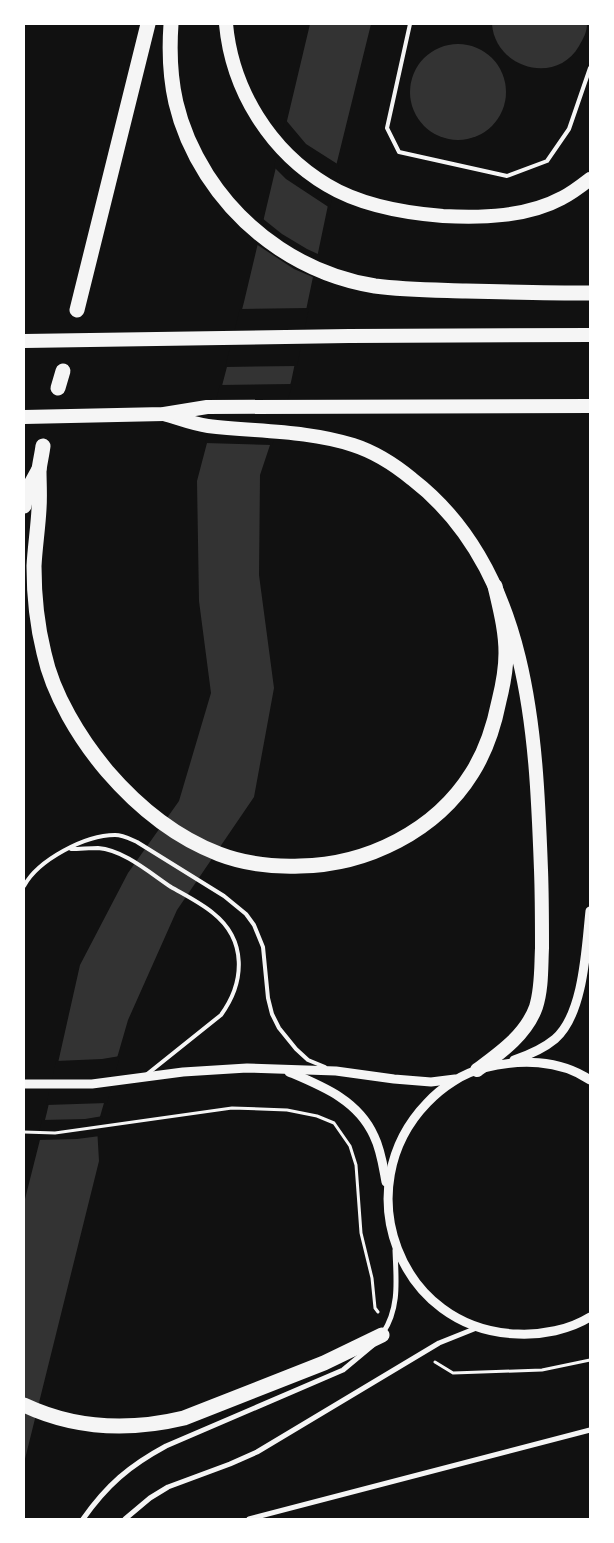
<svg xmlns="http://www.w3.org/2000/svg" width="614" height="1543" font-family="'PT Sans',sans-serif">
<style>
.water{fill:#333}
.pier{fill:#111}
.lines{fill:none;stroke-linecap:round;stroke-linejoin:round}
.path{stroke:#f5f5f5;stroke-width:3}
.service{stroke:#f5f5f5;stroke-width:4}
.minor{stroke:#f5f5f5;stroke-width:5}
.tertiary{stroke:#f5f5f5;stroke-width:9}
.trunk{stroke:#f5f5f5;stroke-width:14}
.motorway{stroke:#f5f5f5;stroke-width:15}
</style>
<rect width="100%" height="100%" fill="#111"/>
<g class="water">
<polygon points="310,24 371,24 337,162 291,382 260,475 259,575 274,688 254,797 177,910 128,1020 97,1127 99,1161 24,1463 24,1203 47,1112 80,965 128,873 179,801 211,693 199,601 197,481 244,302"/>
<path d="M492,24h95c0,8 -4,15 -8,22 -23,40 -84,22 -87,-22z"/>
<circle cx="458" cy="92" r="48"/>
</g>
<g class="pier">
<polygon points="285,119 306,144 339,165 330,208 286,179 274,167"/>
<polygon points="262,218 282,234 307,249 320,255 315,278 294,269 256,244"/>
<polygon points="309,308 297,366 225,367 240,309"/>
<polygon points="293,384 272,445 205,443 220,385"/>
<polygon points="120,1056 107,1103 46,1105 56,1061 102,1059"/>
<polygon points="103,1116 100,1127 100,1136 77,1139 37,1140 42,1120 85,1119"/>
</g>
<g class="lines">
<g class="path">
<polyline points="24,1132 55,1133 232,1108 287,1110 317,1116 334,1123 350,1146 356,1165 361,1233 372,1278 375,1308 378,1312"/>
<polyline points="435,1362 453,1373 542,1370 590,1360"/>
</g>
<g class="service">
<polyline points="410,24 387,128 399,152 507,176 547,161 569,129 590,68"/>
<path d="M71,849c9,0 18,-1 27,-1 26,2 52,25 73,39 14,8 30,16 42,26 34,27 32,69 8,102l-75,60"/>
<path d="M24,886c14,-26 61,-51 91,-51 8,0 15,4 22,7l87,54 22,18 8,11 9,22 5,51 4,16 7,14 17,21 12,11 17,7"/>
</g>
<g class="minor">
<path d="M383,1333c17,-26 13,-54 12,-83"/>
<path d="M83,1519c24,-34 46,-53 83,-73l177,-76 30,-25"/>
<polyline points="125,1519 150,1498 168,1487 230,1464 257,1452 439,1343 479,1327"/>
<polyline points="249,1519 590,1430"/>
</g>
<g class="tertiary">
<path d="M514,1060c15,-5 29,-11 41,-21 29,-25 31,-92 35,-128"/>
<path d="M289,1072c33,14 69,28 85,64 7,14 9,30 12,46"/>
<path d="M590,1080c-31,-21 -71,-21 -106,-12 -21,5 -42,19 -57,35 -81,84 -28,228 91,231 24,1 51,-4 72,-17"/>
<polyline points="24,1084 92,1084 183,1072 247,1068 336,1071 394,1079 431,1082 455,1079"/>
</g>
<g class="trunk">
<path d="M226,24c6,66 44,127 101,161 33,20 78,28 116,31 39,2 84,1 119,-18 10,-5 19,-12 28,-19"/>
<polyline points="24,341 349,336 590,335"/>
<path d="M164,414c14,4 29,10 44,12 49,6 98,4 145,19 22,7 42,20 59,34 118,91 124,255 129,391 1,26 1,52 1,78 -1,20 0,40 -6,59 -10,28 -36,46 -59,63"/>
<polyline points="24,417 164,414 207,407 590,406"/>
</g>
<g class="motorway">
<path d="M171,24c-4,57 5,102 36,151 38,59 99,100 168,111 30,4 61,4 91,5 41,1 83,2 124,2"/>
<polyline points="77,310 148,24"/>
<polyline points="58,388 63,371"/>
<path d="M43,446c-1,8 -3,16 -4,24 0,13 1,25 0,39 -1,19 -4,38 -5,57 0,29 3,59 10,87 9,42 36,86 63,118 31,36 68,66 112,83 26,10 54,13 81,12 67,-1 136,-35 172,-93 14,-22 22,-47 27,-72 4,-16 7,-32 7,-48 0,-23 -6,-45 -11,-67"/>
<polyline points="24,506 27,491 39,469"/>
<path d="M24,1405c51,24 106,26 160,13l140,-55 58,-28"/>
</g>
</g>
<rect width="614" height="1543" fill="none" stroke="#ffffff" stroke-width="50"/>
</svg>
